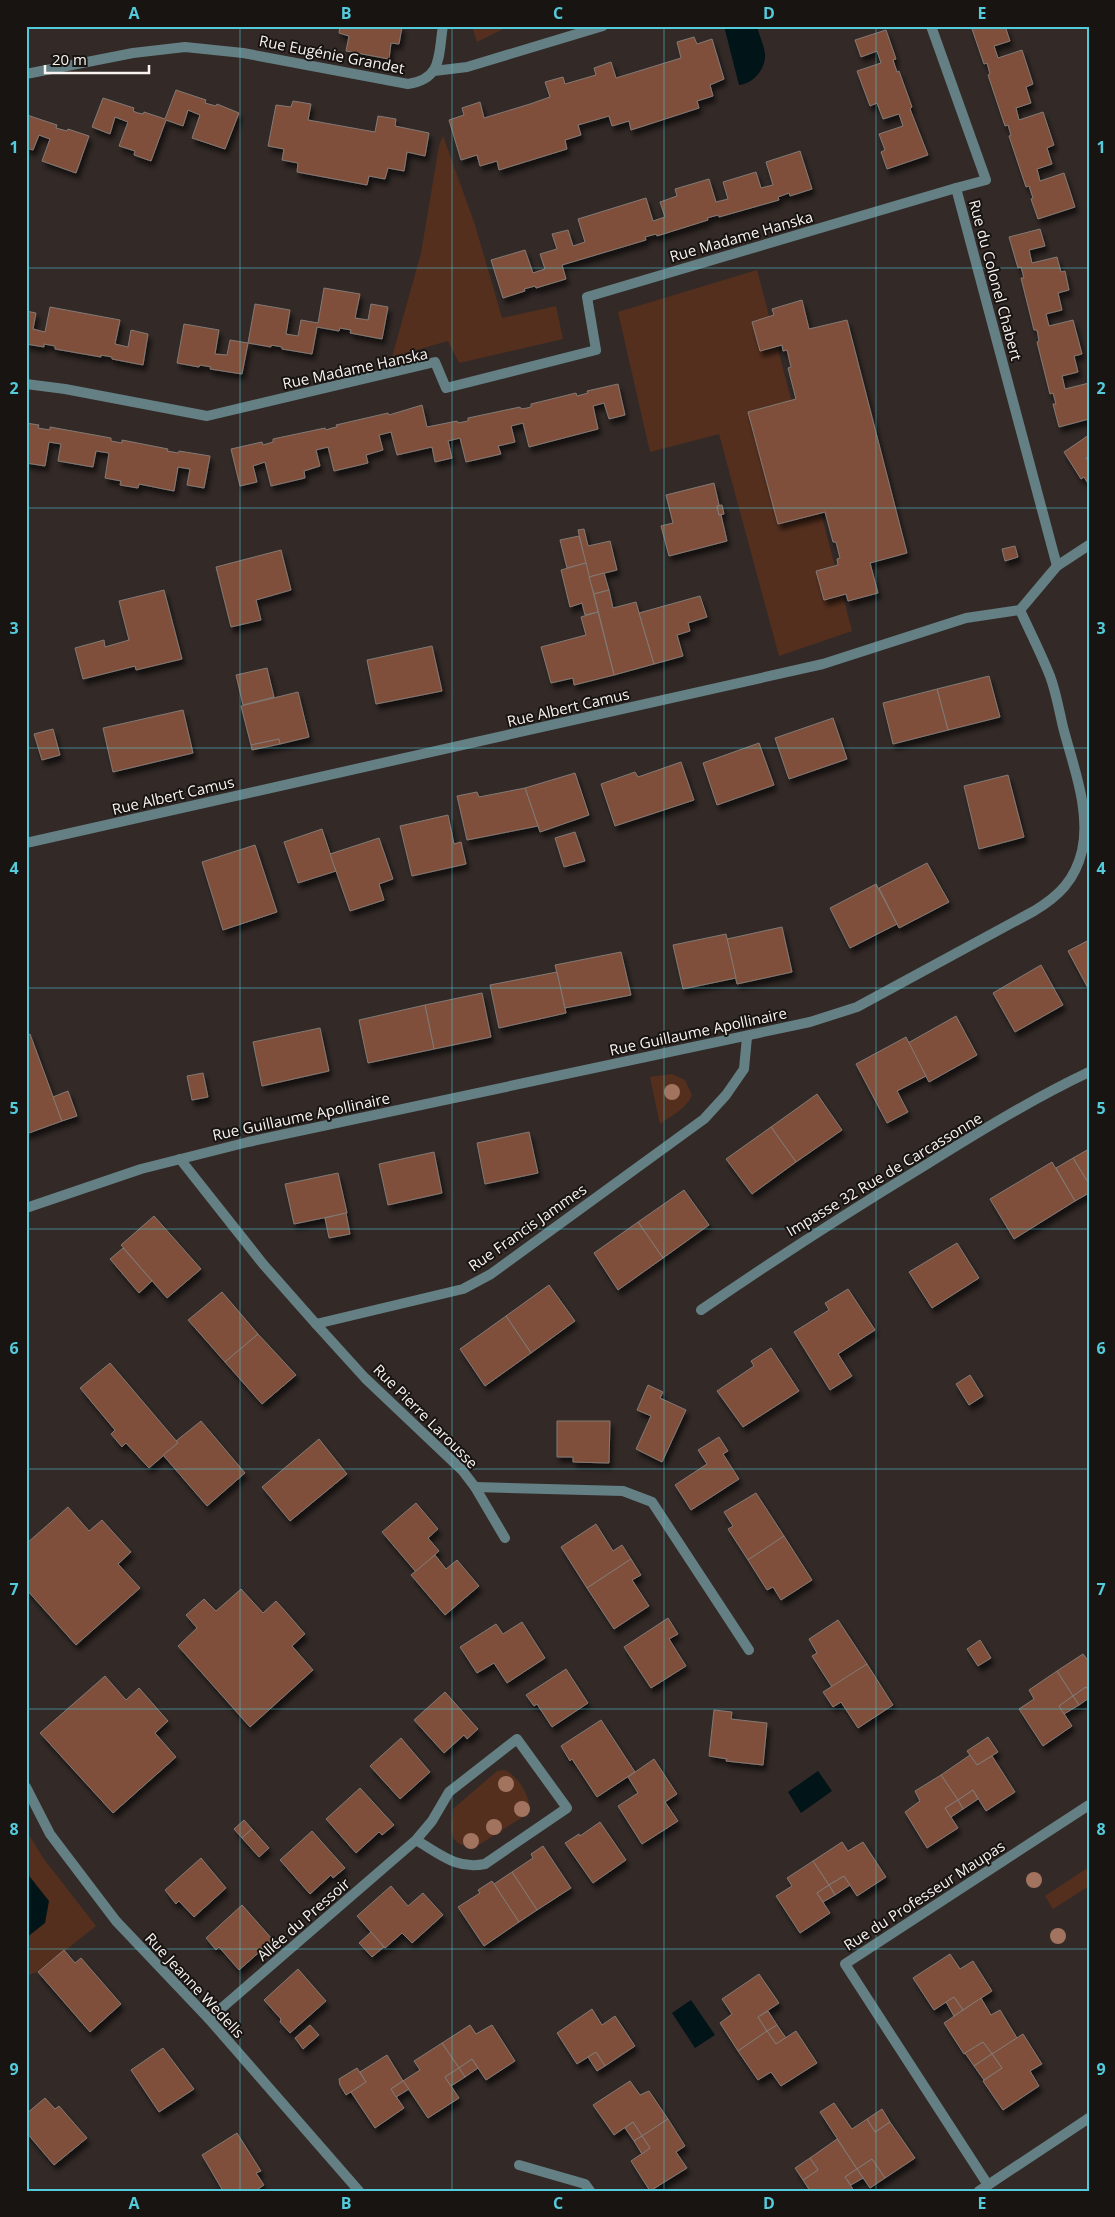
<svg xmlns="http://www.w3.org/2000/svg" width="1115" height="2217" font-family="'Open Sans',sans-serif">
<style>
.green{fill:#552f1e}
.water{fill:#011418}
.building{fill:#7f503a;stroke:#837975;filter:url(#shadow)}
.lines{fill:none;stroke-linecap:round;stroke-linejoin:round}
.street{stroke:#648084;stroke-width:10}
.tree{fill:#a2745f}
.grid{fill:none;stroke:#53cbdb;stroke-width:1;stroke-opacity:0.55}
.labels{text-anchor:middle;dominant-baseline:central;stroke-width:4;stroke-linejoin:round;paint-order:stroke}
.street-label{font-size:15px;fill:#f8f3f0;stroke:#181412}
.neatline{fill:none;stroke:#53cbdb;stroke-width:2}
.grid-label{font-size:16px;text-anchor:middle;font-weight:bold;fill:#53cbdb}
</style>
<defs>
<filter id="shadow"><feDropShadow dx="3" dy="5.5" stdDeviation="2.5" flood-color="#0009"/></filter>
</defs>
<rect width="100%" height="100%" fill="#332a27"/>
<g class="green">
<polygon points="472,26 509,26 477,42"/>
<polygon points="443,136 475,225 502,318 556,306 563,339 459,363 448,341 392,357 421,253 439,146"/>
<polygon points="757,270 852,631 779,656 719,434 650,452 618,312"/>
<path d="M672,1074l13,6 7,15c-6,14 -20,20 -32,29l-10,-47z"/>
<path d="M505,1770c13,6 27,28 24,43l-55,35c-28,-5 -23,-16 -21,-39l44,-38z"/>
<polygon points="26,1830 43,1858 96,1926 38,1972 26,1975"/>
<polygon points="1089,1867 1089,1886 1053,1909 1045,1896"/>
</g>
<g class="water">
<path d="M724,26h33c2,9 7,19 8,28 1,15 -12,30 -26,31z"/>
<polygon points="818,1771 832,1791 801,1813 788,1792"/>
<polygon points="26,1872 49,1901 45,1923 26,1938"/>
<polygon points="691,2000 715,2035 695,2048 672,2013"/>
</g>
<g class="building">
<polygon points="340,26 401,26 402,27 399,44 391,43 389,59 346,51 349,36 339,33"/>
<polygon points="971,26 1005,26 1010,41 994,46 998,58 1022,50 1033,84 1026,87 1031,103 1016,108 1019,120 1043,112 1054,145 1047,148 1052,164 1037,169 1040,181 1064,173 1075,207 1038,219 1031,199 1033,198 1029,186 1026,187 1009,136 1011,135 1008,125 1005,126 988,75 990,74 987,63 984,64"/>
<polygon points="886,30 896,59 893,60 897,72 899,71 912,107 910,109 928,155 887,169 881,152 885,150 879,134 903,126 899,114 883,119 877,103 870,106 857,71 881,63 877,51 861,57 855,40"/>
<polygon points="694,37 697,44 712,39 724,79 710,85 713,96 697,101 699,108 631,130 629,121 612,126 609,116 578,125 581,135 565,140 567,149 499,170 497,161 480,166 477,155 461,160 449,120 464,115 462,108 480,102 484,118 530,104 550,97 545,82 563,77 565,84 596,75 594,68 611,62 616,78 681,58 677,42"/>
<polygon points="176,90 206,100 205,103 216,106 217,104 239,113 225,149 192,138 200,115 188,110 183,126 166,120 151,161 134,155 135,151 119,146 128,122 115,117 110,134 92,127 103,98 134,108 133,111 138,113 143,114 144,112 165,119"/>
<polygon points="293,101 311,104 308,120 375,132 378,116 396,119 395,126 429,133 425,156 407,152 404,171 388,168 385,179 369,176 367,185 297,172 298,163 282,160 284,149 268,146 276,105 291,107"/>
<polygon points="27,115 57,125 56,128 67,131 68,129 89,136 76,173 42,161 50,139 39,135 33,150 26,148"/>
<polygon points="800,151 812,189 790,196 789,193 778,197 779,200 719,217 718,215 707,218 708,220 657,236 656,234 645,237 646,240 562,265 566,279 536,288 535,286 524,289 525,291 503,298 491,260 525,250 533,273 545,269 540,254 557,249 552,234 568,230 573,246 585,242 578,219 646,198 653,221 665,217 660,202 677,196 675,189 709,179 716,202 728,199 723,182 756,172 761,188 773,185 766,162"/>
<polygon points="1040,229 1045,246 1029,250 1032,263 1057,257 1061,272 1065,271 1069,290 1058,293 1062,310 1046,314 1049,326 1073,320 1082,354 1074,356 1078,372 1062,376 1065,389 1089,383 1089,419 1059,427 1053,404 1056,404 1053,393 1050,394 1037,342 1039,341 1037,330 1034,330 1021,278 1024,278 1021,267 1018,268 1009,237"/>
<polygon points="324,288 360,294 355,318 368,320 371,304 388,307 382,339 350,333 351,330 340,328 339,331 317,327 312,354 282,349 282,347 277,346 271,345 271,347 248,343 255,304 290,310 286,334 298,336 301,320 318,323"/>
<polygon points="802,300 809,329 847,320 907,553 870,563 878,593 848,601 846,594 824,600 816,571 838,565 837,559 840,558 836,542 833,542 825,512 778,524 748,412 796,399 788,368 791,367 787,350 783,351 782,345 760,351 752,322 774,315 772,309"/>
<polygon points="50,307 120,320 115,344 128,347 131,330 148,334 143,365 112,359 112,357 101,355 101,357 55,349 55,346 44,344 44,347 26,344 26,311 36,313 33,329 45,332"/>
<polygon points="184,324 219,330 215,354 227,355 230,340 248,343 242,374 210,369 211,367 200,365 199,367 177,363"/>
<polygon points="618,384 625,415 609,419 604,403 593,406 598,429 529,447 523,423 511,426 515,442 498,446 501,454 466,462 460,438 448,441 452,458 435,462 432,447 397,455 391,432 379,435 383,450 366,455 368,463 334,471 328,447 316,450 320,466 304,471 305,478 271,486 265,462 253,466 257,482 240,486 231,449 262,442 263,445 273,442 273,439 325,428 326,430 332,428 337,427 336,425 388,413 389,415 422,405 427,427 457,421 458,423 468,421 468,418 520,407 521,409 527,408 531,407 531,404 576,393 577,396 588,393 587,391"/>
<polygon points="26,423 39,425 38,428 50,430 50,427 111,438 111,441 122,443 122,440 168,449 167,451 178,453 179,451 210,456 204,488 187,485 190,469 178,467 174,491 139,484 138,488 120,485 121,481 105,478 109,453 96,451 93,467 58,461 61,444 49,442 45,466 26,463"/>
<polygon points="1089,435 1089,456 1086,458 1089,463 1089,485 1084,477 1081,479 1064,452"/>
<polygon points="714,483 719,505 717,506 719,515 721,515 727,541 669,556 661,526 673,523 666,495"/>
<polygon points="722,505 724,514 719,515 717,506"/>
<polygon points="584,529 588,546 610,541 617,570 589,577 578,530"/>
<polygon points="579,536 586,563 567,568 560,540"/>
<polygon points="1015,546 1018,557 1005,561 1002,549"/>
<polygon points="281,550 291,590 256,600 261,620 231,627 216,567"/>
<polygon points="586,563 598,612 585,615 582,603 570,607 561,570"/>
<polygon points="604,573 609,590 594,594 589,577"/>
<polygon points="164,590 182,659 136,670 135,666 83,679 75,648 104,640 105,647 129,640 119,601"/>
<polygon points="609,590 613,608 636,602 654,664 614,675 594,594"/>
<polygon points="700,596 707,617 688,623 690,631 677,635 683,656 654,664 639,613"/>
<polygon points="598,612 614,675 574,685 573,678 551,683 541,647 586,635 581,617"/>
<polygon points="432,646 442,691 376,704 367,660"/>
<polygon points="267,668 274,697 243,705 236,675"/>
<polygon points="989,676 1000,717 948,730 937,689"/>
<polygon points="937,689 948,730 893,744 883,703"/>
<polygon points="298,692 309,737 280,744 279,739 251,745 241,706"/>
<polygon points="183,710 193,753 113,772 103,728"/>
<polygon points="833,718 847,759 789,779 775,738"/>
<polygon points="53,729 60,755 42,760 34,734"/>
<polygon points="279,739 280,744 252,750 251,745"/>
<polygon points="759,743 774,785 717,805 703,763"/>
<polygon points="681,762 694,800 615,826 601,784 635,772 638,777"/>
<polygon points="575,773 589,815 540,832 525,788"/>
<polygon points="1008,775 1024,837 979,849 964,786"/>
<polygon points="525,788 538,826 467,840 457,796 477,792 479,797"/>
<polygon points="448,815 454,844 461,842 466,864 412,876 400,826"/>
<polygon points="322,829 336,871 298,883 284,842"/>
<polygon points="575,832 585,861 564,867 555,838"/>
<polygon points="379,838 393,879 379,884 384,900 350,911 330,854"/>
<polygon points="255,845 277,912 223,930 202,862"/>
<polygon points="927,863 949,902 899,928 879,888"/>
<polygon points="876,884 897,924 850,948 830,908"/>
<polygon points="782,927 792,972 737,984 727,939"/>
<polygon points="726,934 736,978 683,989 673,945"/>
<polygon points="1089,940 1089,990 1068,951"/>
<polygon points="621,952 631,995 565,1008 555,965"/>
<polygon points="1041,965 1063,1005 1015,1032 993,993"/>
<polygon points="557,972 566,1013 499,1028 490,985"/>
<polygon points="482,993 491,1037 434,1049 425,1005"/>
<polygon points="425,1005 434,1049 368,1063 359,1020"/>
<polygon points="956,1016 977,1055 929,1082 908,1043"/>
<polygon points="320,1028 329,1071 262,1086 253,1042"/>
<polygon points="30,1034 62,1121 26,1134 26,1036"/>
<polygon points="906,1037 926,1076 897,1091 908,1112 887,1123 856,1064"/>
<polygon points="203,1073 208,1097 192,1100 187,1076"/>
<polygon points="68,1091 77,1116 62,1121 53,1097"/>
<polygon points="817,1094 842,1130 796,1162 771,1127"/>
<polygon points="771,1127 796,1162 752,1194 726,1159"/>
<polygon points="529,1132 538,1173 485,1184 477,1143"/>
<polygon points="1089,1149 1089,1184 1073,1158"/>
<polygon points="434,1152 442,1193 388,1205 379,1164"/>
<polygon points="1073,1158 1089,1184 1089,1193 1075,1201 1056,1168"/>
<polygon points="1052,1162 1075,1201 1014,1239 990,1199"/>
<polygon points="338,1173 347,1213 294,1224 285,1184"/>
<polygon points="684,1190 709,1225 663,1258 638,1222"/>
<polygon points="346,1213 350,1234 329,1238 325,1218"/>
<polygon points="154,1216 201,1269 167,1298 121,1245"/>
<polygon points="638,1222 663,1258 618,1290 594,1253"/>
<polygon points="957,1243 979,1278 932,1308 909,1272"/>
<polygon points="123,1248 152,1281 139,1293 110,1259"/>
<polygon points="549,1285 575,1321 531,1353 506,1316"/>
<polygon points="848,1289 875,1330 838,1354 852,1376 830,1390 794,1332 829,1310 825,1303"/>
<polygon points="222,1292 258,1334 225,1362 188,1320"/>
<polygon points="506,1316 531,1353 485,1386 460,1349"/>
<polygon points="258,1334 296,1375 262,1404 225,1362"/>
<polygon points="771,1348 799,1391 743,1427 717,1391 754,1366 751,1361"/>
<polygon points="110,1363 178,1443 149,1468 126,1443 122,1447 111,1434 115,1430 80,1388"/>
<polygon points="970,1375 983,1396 969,1405 956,1384"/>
<polygon points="648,1385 663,1392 660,1398 686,1410 662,1462 636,1449 651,1416 637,1410"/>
<polygon points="201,1421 245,1473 207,1506 163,1455 178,1443 176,1441"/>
<polygon points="557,1421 610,1421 609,1463 573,1462 573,1457 557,1457"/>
<polygon points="719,1437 728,1451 723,1454 739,1479 691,1510 675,1485 707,1464 698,1450"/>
<polygon points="319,1439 347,1474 290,1521 262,1487"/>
<polygon points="756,1493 784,1536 748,1560 728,1529 733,1526 724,1512"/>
<polygon points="416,1503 438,1529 428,1538 439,1551 416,1572 382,1532"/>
<polygon points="68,1507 89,1531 102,1520 131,1552 118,1564 140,1588 76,1645 26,1589 26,1544"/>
<polygon points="596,1524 613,1551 622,1545 631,1559 587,1588 561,1547"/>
<polygon points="784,1536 812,1580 781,1600 773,1587 767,1590 748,1560"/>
<polygon points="435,1555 446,1569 457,1560 479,1586 445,1615 411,1575"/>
<polygon points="631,1559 641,1575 632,1580 649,1606 614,1629 587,1588"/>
<polygon points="241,1589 263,1613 276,1601 286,1612 305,1634 292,1646 313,1670 250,1727 178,1646 197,1628 186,1615 204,1599 216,1611"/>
<polygon points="668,1618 678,1634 669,1639 686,1666 651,1688 624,1647"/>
<polygon points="838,1620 867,1664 832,1687 812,1656 817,1653 809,1639"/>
<polygon points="522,1622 545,1658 507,1683 494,1663 477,1673 460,1647 496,1624 503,1634"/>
<polygon points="980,1640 991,1658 978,1666 967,1649"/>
<polygon points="1083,1654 1089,1662 1089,1692 1086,1687 1073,1696 1057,1671"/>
<polygon points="867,1664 893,1705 858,1728 841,1702 833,1707 823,1692"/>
<polygon points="566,1669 588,1703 552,1727 537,1704 534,1706 526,1695"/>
<polygon points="1057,1671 1073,1696 1059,1706 1072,1726 1043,1746 1019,1709 1034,1699 1029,1690"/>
<polygon points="105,1676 126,1700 139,1688 168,1721 155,1733 176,1757 113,1813 40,1733"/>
<polygon points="1086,1687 1089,1692 1089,1698 1079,1705 1073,1696"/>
<polygon points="445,1692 478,1729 467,1739 464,1735 444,1753 414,1720"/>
<polygon points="1073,1696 1079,1705 1064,1714 1059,1706"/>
<polygon points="714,1710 732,1712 731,1719 767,1723 763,1765 726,1761 727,1759 709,1756"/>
<polygon points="601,1720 635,1772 597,1797 572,1759 570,1761 561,1746"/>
<polygon points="988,1737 998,1752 977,1765 967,1751"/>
<polygon points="401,1738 430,1772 400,1799 370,1766"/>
<polygon points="970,1755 977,1765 992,1756 1015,1792 986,1811 973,1790 958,1800 941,1775"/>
<polygon points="654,1759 677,1794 665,1802 678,1821 642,1844 618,1806 638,1793 628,1777"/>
<polygon points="941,1775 958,1800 945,1808 958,1828 927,1848 905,1812 920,1801 915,1791"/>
<polygon points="360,1788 394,1825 382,1835 379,1832 356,1853 326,1819"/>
<polygon points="973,1790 978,1799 963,1809 958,1800"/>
<polygon points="958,1800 963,1809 951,1817 945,1808"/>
<polygon points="244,1820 252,1829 242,1838 234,1829"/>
<polygon points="600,1822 626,1860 593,1883 565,1843 579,1834 580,1836"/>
<polygon points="252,1829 269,1848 259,1857 242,1838"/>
<polygon points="312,1831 345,1868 333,1878 331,1875 310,1894 280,1860"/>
<polygon points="842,1842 848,1851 863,1842 886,1877 857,1896 844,1876 829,1885 813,1861"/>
<polygon points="543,1846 571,1888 537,1910 512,1872 533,1858 531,1854"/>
<polygon points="201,1858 226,1888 194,1917 179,1901 176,1904 165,1890"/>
<polygon points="813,1861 829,1885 817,1893 830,1913 800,1933 776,1896 792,1886 787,1878"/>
<polygon points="512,1872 537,1910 519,1922 494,1884"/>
<polygon points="844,1876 850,1885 835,1895 829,1885"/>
<polygon points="492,1881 519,1922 484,1946 458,1907 480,1893 478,1890"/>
<polygon points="829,1885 835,1895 823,1902 817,1893"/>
<polygon points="391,1886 408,1906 423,1893 443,1915 412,1943 402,1933 385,1948 357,1916"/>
<polygon points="242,1905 273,1940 239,1970 219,1947 216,1950 206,1938"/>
<polygon points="371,1932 384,1947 372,1957 359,1943"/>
<polygon points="64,1950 75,1963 81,1958 121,2004 90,2032 38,1972"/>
<polygon points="950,1954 960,1969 973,1961 992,1991 963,2010 954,1997 934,2010 913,1978"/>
<polygon points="298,1969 326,2001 290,2033 280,2022 281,2019 264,2000"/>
<polygon points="759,1974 779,2003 758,2017 767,2031 738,2051 720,2023 732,2014 722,1999"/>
<polygon points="954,1997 963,2010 954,2016 946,2002"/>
<polygon points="981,1998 991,2015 1000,2010 1017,2038 992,2054 983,2042 964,2054 944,2023"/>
<polygon points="592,2009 602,2025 615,2016 635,2046 605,2066 596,2052 577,2064 557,2033"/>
<polygon points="768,2011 777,2025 767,2031 758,2017"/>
<polygon points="310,2025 319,2035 303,2049 295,2038"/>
<polygon points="470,2025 476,2034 492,2025 515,2061 486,2080 472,2059 459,2068 442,2043"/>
<polygon points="777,2025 786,2038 776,2044 767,2031"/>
<polygon points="767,2031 776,2044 796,2031 817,2063 781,2086 771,2072 758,2080 738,2051"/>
<polygon points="1023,2034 1042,2064 1030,2071 1039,2086 1003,2110 983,2081 1002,2068 992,2054"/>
<polygon points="983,2042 992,2054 974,2066 965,2053"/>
<polygon points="442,2043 459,2068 445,2077 459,2098 428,2118 403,2081 420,2070 414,2061"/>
<polygon points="163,2048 194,2089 159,2112 131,2070"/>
<polygon points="596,2052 605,2066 597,2071 588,2057"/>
<polygon points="992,2054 1002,2068 984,2080 974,2066"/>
<polygon points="387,2055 403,2081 391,2089 404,2108 375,2128 351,2092 366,2082 360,2072"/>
<polygon points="472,2059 478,2068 465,2077 459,2068"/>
<polygon points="357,2068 366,2082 346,2095 340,2085 339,2079"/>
<polygon points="459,2068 465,2077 451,2086 445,2077"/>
<polygon points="403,2081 409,2089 396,2097 391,2089"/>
<polygon points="630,2081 640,2095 649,2091 668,2119 642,2136 633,2122 614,2135 593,2105"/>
<polygon points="45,2098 55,2109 59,2106 87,2138 54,2165 26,2132 26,2114"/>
<polygon points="834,2103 852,2129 867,2119 875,2132 890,2122 915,2158 885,2178 872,2159 857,2169 820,2112"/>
<polygon points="882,2109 890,2122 875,2132 867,2119"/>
<polygon points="668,2119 685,2146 676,2152 687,2168 650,2191 631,2161 650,2148 642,2136"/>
<polygon points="633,2122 642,2136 634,2141 625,2128"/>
<polygon points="237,2133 261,2171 256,2173 264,2185 255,2191 223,2191 202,2155"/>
<polygon points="642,2136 650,2148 642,2154 634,2141"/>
<polygon points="837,2139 857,2169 845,2177 854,2191 810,2191 803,2180 818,2170 810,2158"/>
<polygon points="810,2158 818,2170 803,2180 795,2168"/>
<polygon points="872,2159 885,2178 870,2188 857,2169"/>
<polygon points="857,2169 863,2178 851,2185 845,2177"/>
</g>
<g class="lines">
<g class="street">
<polyline points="931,26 986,180 956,188 1057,566"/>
<polyline points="434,71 467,67 603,26"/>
<path d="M26,74l107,-21 52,-6 58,6 165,31c35,-5 30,-29 35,-58"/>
<polyline points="26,384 65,389 207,416 435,362 446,388 596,350 587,297 956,188"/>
<polyline points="26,843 823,664 966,618 1020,610 1057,566 1089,545"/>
<polyline points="180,1159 263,1264 316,1324 463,1289 491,1274 704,1119 726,1095 744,1069 747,1037"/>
<path d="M26,1208l115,-39 107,-27 562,-120 47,-15 177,-96c25,-15 41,-31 48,-60 9,-41 -9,-85 -19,-124 -4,-17 -7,-35 -13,-51 -9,-23 -20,-44 -30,-66"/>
<path d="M701,1310c73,-50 147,-98 223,-144 53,-33 108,-67 165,-94"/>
<polyline points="316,1324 365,1378 462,1470 475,1487 505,1538"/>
<polyline points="475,1487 623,1491 652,1502 749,1650"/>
<polyline points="26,1787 50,1834 116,1921 209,2019 359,2191"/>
<path d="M209,2019l207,-179c24,14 41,30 69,24l82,-56 -50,-69 -68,53 -17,29 -16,19"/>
<polyline points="519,2165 585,2184 590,2191"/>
<polyline points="988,2185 845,1964 1089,1805"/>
<polyline points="979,2191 1089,2118"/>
</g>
</g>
<g class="tree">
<circle cx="672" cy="1092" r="8"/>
<circle cx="506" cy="1784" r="8"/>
<circle cx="522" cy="1809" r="8"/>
<circle cx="494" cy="1827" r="8"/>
<circle cx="471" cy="1841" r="8"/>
<circle cx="1034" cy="1880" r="8"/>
<circle cx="1058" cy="1936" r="8"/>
</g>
<path class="grid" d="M240,26v2165M452,26v2165M664,26v2165M876,26v2165M26,268h1063M26,508h1063M26,748h1063M26,988h1063M26,1229h1063M26,1469h1063M26,1709h1063M26,1949h1063"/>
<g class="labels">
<g class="street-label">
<text transform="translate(332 54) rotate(11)">Rue Eugénie Grandet</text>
<text transform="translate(741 236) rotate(-16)">Rue Madame Hanska</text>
<text transform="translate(996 280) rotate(75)">Rue du Colonel Chabert</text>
<text transform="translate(355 368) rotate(-12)">Rue Madame Hanska</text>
<text transform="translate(568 707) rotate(-13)">Rue Albert Camus</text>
<text transform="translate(173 795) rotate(-13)">Rue Albert Camus</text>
<text transform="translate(698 1031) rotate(-12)">Rue Guillaume Apollinaire</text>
<text transform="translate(301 1116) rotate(-12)">Rue Guillaume Apollinaire</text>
<text transform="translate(884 1174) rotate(-31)">Impasse 32 Rue de Carcassonne</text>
<text transform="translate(527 1227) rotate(-35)">Rue Francis Jammes</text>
<text transform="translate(426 1416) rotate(45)">Rue Pierre Larousse</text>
<text transform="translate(924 1895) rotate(-33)">Rue du Professeur Maupas</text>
<text transform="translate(303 1919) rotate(-41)">Allée du Pressoir</text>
<text transform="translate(195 1985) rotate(47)">Rue Jeanne Wedells</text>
</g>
</g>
<rect width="1115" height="2217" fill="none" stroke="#181412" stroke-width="55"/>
<path d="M45 65v8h104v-8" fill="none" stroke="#f8f3f0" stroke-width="2.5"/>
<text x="52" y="65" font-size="15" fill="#f8f3f0" stroke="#181412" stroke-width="4" paint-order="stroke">20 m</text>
<rect x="28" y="28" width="1060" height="2162" class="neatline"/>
<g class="grid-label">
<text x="134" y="19">A</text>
<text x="346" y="19">B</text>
<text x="558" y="19">C</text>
<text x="769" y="19">D</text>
<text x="982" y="19">E</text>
<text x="14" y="153">1</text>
<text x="1101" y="153">1</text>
<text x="14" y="394">2</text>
<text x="1101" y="394">2</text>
<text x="14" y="634">3</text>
<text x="1101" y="634">3</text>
<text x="14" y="874">4</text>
<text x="1101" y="874">4</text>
<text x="14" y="1114">5</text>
<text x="1101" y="1114">5</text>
<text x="14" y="1354">6</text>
<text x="1101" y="1354">6</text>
<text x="14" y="1595">7</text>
<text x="1101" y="1595">7</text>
<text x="14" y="1835">8</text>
<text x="1101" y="1835">8</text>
<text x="14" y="2075">9</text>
<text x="1101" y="2075">9</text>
<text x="134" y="2209">A</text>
<text x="346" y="2209">B</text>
<text x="558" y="2209">C</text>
<text x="769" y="2209">D</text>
<text x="982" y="2209">E</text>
</g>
</svg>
